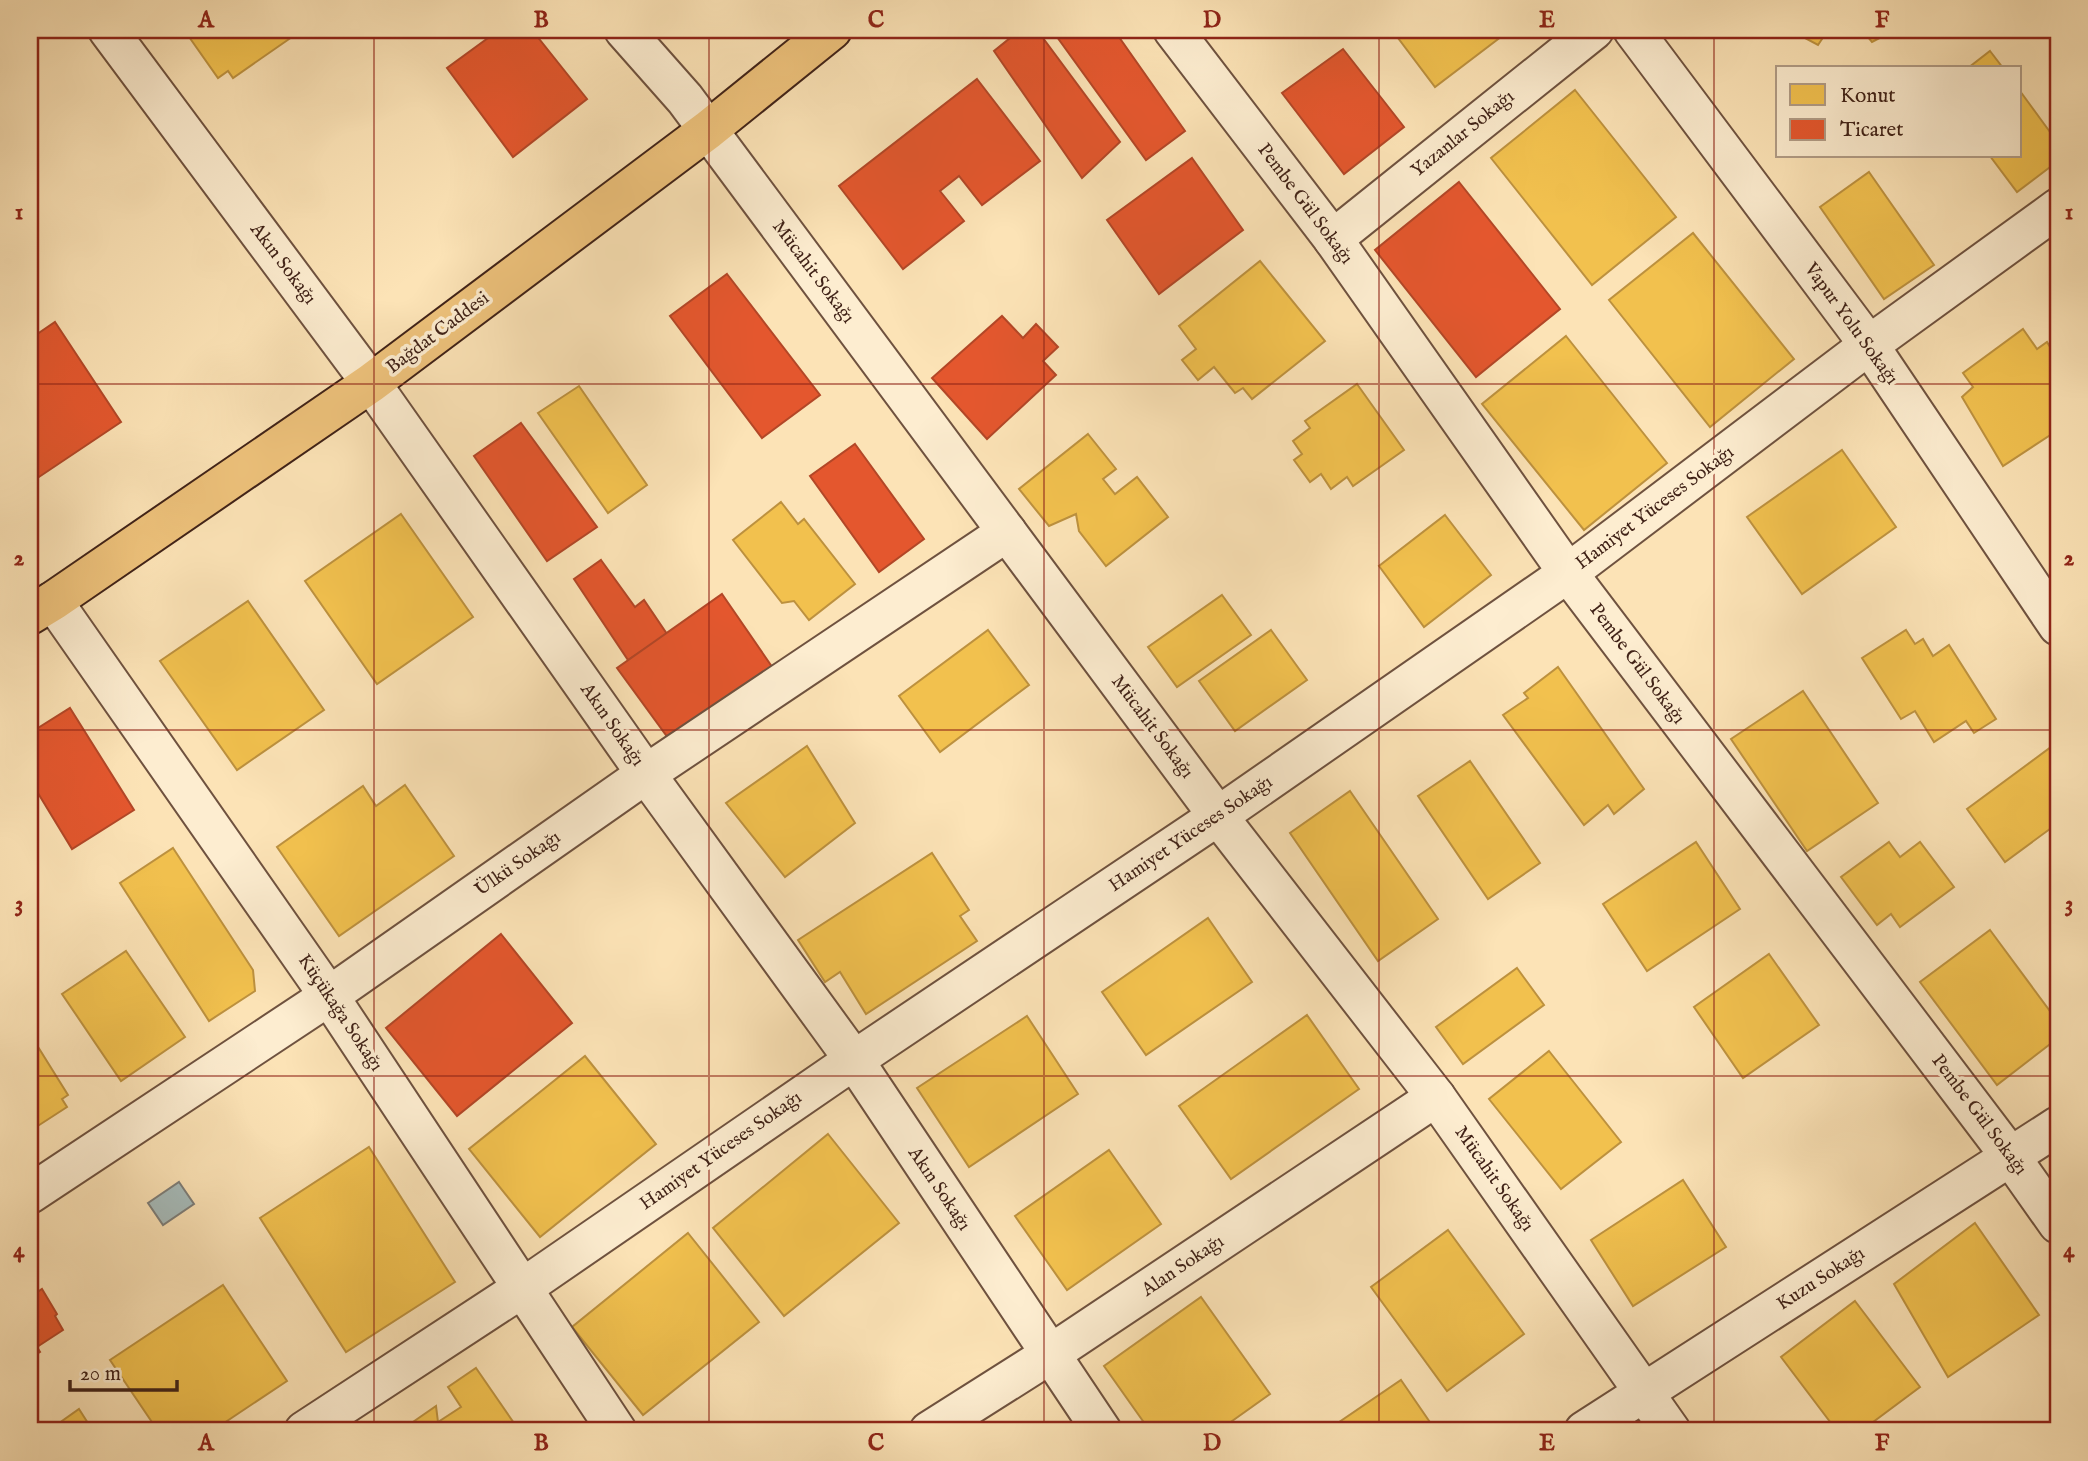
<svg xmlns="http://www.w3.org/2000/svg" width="2088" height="1461" font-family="'IM FELL English',serif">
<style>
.water{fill:#a6bbba;stroke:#7d7e79;stroke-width:2}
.homes{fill:#f2c14e;stroke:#bd913e;stroke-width:2}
.shops{fill:#e4572e;stroke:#b34727;stroke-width:2}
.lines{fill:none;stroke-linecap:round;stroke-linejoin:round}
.minor-casing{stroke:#6f523f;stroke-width:42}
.major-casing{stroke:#402217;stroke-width:42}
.minor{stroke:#fdedd0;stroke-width:38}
.major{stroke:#eec27b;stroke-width:38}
.grid{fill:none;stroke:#8f2418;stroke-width:2;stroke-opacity:0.55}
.labels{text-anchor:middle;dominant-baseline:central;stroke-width:7;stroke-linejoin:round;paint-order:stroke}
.street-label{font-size:19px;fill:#402217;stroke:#fdedd0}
.neatline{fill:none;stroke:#8f2418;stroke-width:2.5}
.grid-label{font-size:23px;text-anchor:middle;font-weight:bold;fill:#8f2418}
</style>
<rect width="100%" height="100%" fill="#fce3b6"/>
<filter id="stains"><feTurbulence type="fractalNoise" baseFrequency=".00286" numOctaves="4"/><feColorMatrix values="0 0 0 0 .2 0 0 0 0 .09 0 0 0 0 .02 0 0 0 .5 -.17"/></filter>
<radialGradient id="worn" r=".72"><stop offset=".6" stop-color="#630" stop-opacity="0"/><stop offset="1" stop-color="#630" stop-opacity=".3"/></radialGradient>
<polygon class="water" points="179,1182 194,1204 163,1225 148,1203"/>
<g class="homes">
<polygon points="192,30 302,30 233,78 228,71 218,78 187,34"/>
<polygon points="1392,30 1510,30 1435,87"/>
<polygon points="1790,30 1828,30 1818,45"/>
<polygon points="1862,30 1895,30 1872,42"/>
<polygon points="1990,51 2003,68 1968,68"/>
<polygon points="1575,90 1676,217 1592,285 1491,158"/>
<polygon points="2020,91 2058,143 2058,161 2017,192 1990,156 2020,156"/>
<polygon points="1869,172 1934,265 1884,299 1820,207"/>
<polygon points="1693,233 1794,359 1710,427 1609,300"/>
<polygon points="1260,261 1325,341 1252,399 1243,388 1235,393 1214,367 1198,380 1182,360 1196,349 1179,326"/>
<polygon points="2023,329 2037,349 2047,342 2058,360 2058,430 2003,466 1962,397 1973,387 1963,373"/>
<polygon points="1566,336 1667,463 1584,530 1482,404"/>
<polygon points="1357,384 1404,450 1353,486 1347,477 1331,489 1321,474 1310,482 1294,460 1302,454 1293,441 1310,428 1305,421"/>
<polygon points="579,386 647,485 608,513 538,413"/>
<polygon points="1088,434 1116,469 1103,479 1115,494 1137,477 1168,517 1106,566 1079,531 1076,514 1049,526 1019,489"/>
<polygon points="1842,450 1896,527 1802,594 1747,517"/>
<polygon points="781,502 798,524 804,519 855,584 809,620 794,601 782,603 733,540"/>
<polygon points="401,514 473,617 377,684 305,581"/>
<polygon points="1445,515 1491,575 1424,627 1379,566"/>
<polygon points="1222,595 1251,635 1177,687 1148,647"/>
<polygon points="248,601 324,710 237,770 160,661"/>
<polygon points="988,630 1029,685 940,752 899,696"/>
<polygon points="1271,630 1307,680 1235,731 1199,681"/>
<polygon points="1906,630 1915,644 1923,639 1933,656 1949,645 1996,719 1974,733 1966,721 1934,742 1915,711 1901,719 1862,658"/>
<polygon points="1558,667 1644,789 1614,814 1608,805 1584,825 1503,715 1528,698 1524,693"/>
<polygon points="1803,691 1878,803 1807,851 1731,739"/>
<polygon points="807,746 855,823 785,877 726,803"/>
<polygon points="2051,747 2058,757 2058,823 2005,862 1967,809"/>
<polygon points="1470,761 1540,863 1488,899 1418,796"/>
<polygon points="405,785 454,856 339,936 277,847 363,786 376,806"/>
<polygon points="1350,791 1438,919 1378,961 1290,833"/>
<polygon points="1696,842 1740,909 1647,971 1603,904"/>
<polygon points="1889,842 1900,857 1920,842 1954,887 1900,927 1891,914 1877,925 1841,877"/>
<polygon points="173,848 253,970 255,991 209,1021 120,883"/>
<polygon points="932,853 969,910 960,916 977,941 866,1014 840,972 825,982 798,940"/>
<polygon points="1208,918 1252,982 1146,1055 1102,992"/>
<polygon points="1990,930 2058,1022 2058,1038 1997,1085 1920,982"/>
<polygon points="126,951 185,1037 121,1081 62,994"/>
<polygon points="1769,954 1819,1025 1743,1078 1694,1007"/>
<polygon points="1517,968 1544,1005 1463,1064 1436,1027"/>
<polygon points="1307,1015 1359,1089 1231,1179 1179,1106"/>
<polygon points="1027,1016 1078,1094 969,1167 917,1088"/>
<polygon points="30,1034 68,1095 62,1099 67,1107 30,1131"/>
<polygon points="1549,1051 1621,1142 1561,1189 1489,1099"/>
<polygon points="585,1056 656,1144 540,1237 469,1149"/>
<polygon points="828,1134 899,1223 784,1316 713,1228"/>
<polygon points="369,1147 455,1282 346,1352 260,1218"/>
<polygon points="1109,1150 1161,1224 1067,1290 1015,1216"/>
<polygon points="1683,1180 1726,1247 1633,1306 1591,1240"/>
<polygon points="1975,1223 2039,1315 1948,1377 1894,1284"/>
<polygon points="1448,1230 1524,1334 1447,1391 1371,1287"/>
<polygon points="688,1233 759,1322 643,1415 572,1327"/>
<polygon points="223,1285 287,1381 212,1431 158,1431 110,1360"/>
<polygon points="1201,1297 1270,1394 1218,1431 1150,1431 1104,1366"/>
<polygon points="1855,1301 1920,1387 1861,1431 1837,1431 1781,1357"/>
<polygon points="476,1368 516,1426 508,1431 400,1431 436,1406 438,1422 461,1407 448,1387"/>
<polygon points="1401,1380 1436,1431 1326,1431"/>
<polygon points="79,1409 93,1431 56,1431 65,1425 62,1421"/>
</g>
<g class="shops">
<polygon points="499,30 532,30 587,99 513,157 447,68"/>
<polygon points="1020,30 1037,30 1120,142 1082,178 994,51"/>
<polygon points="1052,30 1114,30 1185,131 1146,160"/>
<polygon points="1343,49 1404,127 1344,174 1282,93"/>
<polygon points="977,79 1040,161 982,205 959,176 940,191 964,221 903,269 839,186"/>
<polygon points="1192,158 1243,230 1159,294 1107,220"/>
<polygon points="1459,182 1560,309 1476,377 1375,250"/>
<polygon points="727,274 820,395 762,438 670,316"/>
<polygon points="1002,316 1023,338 1036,324 1058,347 1043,361 1056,375 987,439 932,378"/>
<polygon points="55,322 121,422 30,483 30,339"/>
<polygon points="521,423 597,527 547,561 474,456"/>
<polygon points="855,444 924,539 879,572 810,476"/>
<polygon points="601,560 635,607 644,600 667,634 628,660 574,579"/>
<polygon points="722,594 777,674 674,746 617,668"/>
<polygon points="70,708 134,810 72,849 30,780 30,733"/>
<polygon points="501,934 572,1023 457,1116 386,1028"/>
<polygon points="42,1289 57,1314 55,1316 63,1330 37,1347 40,1352 30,1358 30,1297"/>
</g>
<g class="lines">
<g class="minor-casing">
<g id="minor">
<polyline points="108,30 371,383 646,774 854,1060 1102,1431"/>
<polyline points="624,30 685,99 1218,816 1436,1097 1671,1431"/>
<polyline points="1173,30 1333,239 1568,573 2010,1156 2058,1224"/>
<polyline points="1633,30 1869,345 2058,626"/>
<polyline points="1333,239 1594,30"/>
<polyline points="53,601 329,996 617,1431"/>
<polyline points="30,1194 329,996 646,774 1007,532"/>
<polyline points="304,1431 524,1287 854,1060 1218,816 1568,573 1869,345 2058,208"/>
<polyline points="929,1431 1049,1355 1436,1097"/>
<polyline points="1584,1431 2058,1126"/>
</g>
</g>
<g class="major-casing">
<polyline id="major" points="30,615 53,601 371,383 708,130 832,30"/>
</g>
<use href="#minor" class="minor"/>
<use href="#major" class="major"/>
</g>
<path class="grid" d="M374,30v1401M709,30v1401M1044,30v1401M1379,30v1401M1714,30v1401M30,384h2028M30,730h2028M30,1076h2028"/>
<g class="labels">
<g class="street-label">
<text transform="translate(1463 134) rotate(-39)">Yazanlar Sokağı</text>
<text transform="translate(1305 204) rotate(53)">Pembe Gül Sokağı</text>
<text transform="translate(283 264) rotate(53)">Akın Sokağı</text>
<text transform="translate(813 272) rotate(53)">Mücahit Sokağı</text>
<text transform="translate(1851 324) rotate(54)">Vapur Yolu Sokağı</text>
<text transform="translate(438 333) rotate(-37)">Bağdat Caddesi</text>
<text transform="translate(1655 508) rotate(-37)">Hamiyet Yüceses Sokağı</text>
<text transform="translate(1637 664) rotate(53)">Pembe Gül Sokağı</text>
<text transform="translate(612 725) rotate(55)">Akın Sokağı</text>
<text transform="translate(1152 727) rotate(53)">Mücahit Sokağı</text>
<text transform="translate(1191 834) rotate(-34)">Hamiyet Yüceses Sokağı</text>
<text transform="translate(518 864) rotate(-35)">Ülkü Sokağı</text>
<text transform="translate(340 1013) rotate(56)">Küçükağa Sokağı</text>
<text transform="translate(1979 1115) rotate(53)">Pembe Gül Sokağı</text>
<text transform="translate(721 1151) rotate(-35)">Hamiyet Yüceses Sokağı</text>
<text transform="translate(1494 1179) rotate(55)">Mücahit Sokağı</text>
<text transform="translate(939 1189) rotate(56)">Akın Sokağı</text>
<text transform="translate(1183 1266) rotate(-34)">Alan Sokağı</text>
<text transform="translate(1821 1279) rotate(-33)">Kuzu Sokağı</text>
</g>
</g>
<rect width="2088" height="1461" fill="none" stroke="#fce3b6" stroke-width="77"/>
<rect x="1776" y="66" width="245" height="91" fill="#fdedd0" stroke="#b19c86" stroke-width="2"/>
<rect x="1790" y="84" width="35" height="21" fill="#f2c14e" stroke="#b19c86" stroke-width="2"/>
<text x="1840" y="102" font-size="21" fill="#402217">Konut</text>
<rect x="1790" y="119" width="35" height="21" fill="#e4572e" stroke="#b19c86" stroke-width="2"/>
<text x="1840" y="136" font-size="21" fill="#402217">Ticaret</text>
<path d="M70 1380v10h107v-10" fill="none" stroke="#402217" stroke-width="3.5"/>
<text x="80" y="1380" font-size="21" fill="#402217" stroke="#fdedd0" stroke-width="5" paint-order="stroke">20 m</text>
<rect x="38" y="38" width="2012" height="1384" class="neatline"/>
<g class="grid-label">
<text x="206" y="27">A</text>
<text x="541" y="27">B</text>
<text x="876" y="27">C</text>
<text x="1212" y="27">D</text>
<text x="1547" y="27">E</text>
<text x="1882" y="27">F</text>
<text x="19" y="219">1</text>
<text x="2069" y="219">1</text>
<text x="19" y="565">2</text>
<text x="2069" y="565">2</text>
<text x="19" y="911">3</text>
<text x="2069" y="911">3</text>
<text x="19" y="1257">4</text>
<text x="2069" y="1257">4</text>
<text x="206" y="1450">A</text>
<text x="541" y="1450">B</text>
<text x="876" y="1450">C</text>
<text x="1212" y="1450">D</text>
<text x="1547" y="1450">E</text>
<text x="1882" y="1450">F</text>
</g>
<rect width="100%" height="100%" filter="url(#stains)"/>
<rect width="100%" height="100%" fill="url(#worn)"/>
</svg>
